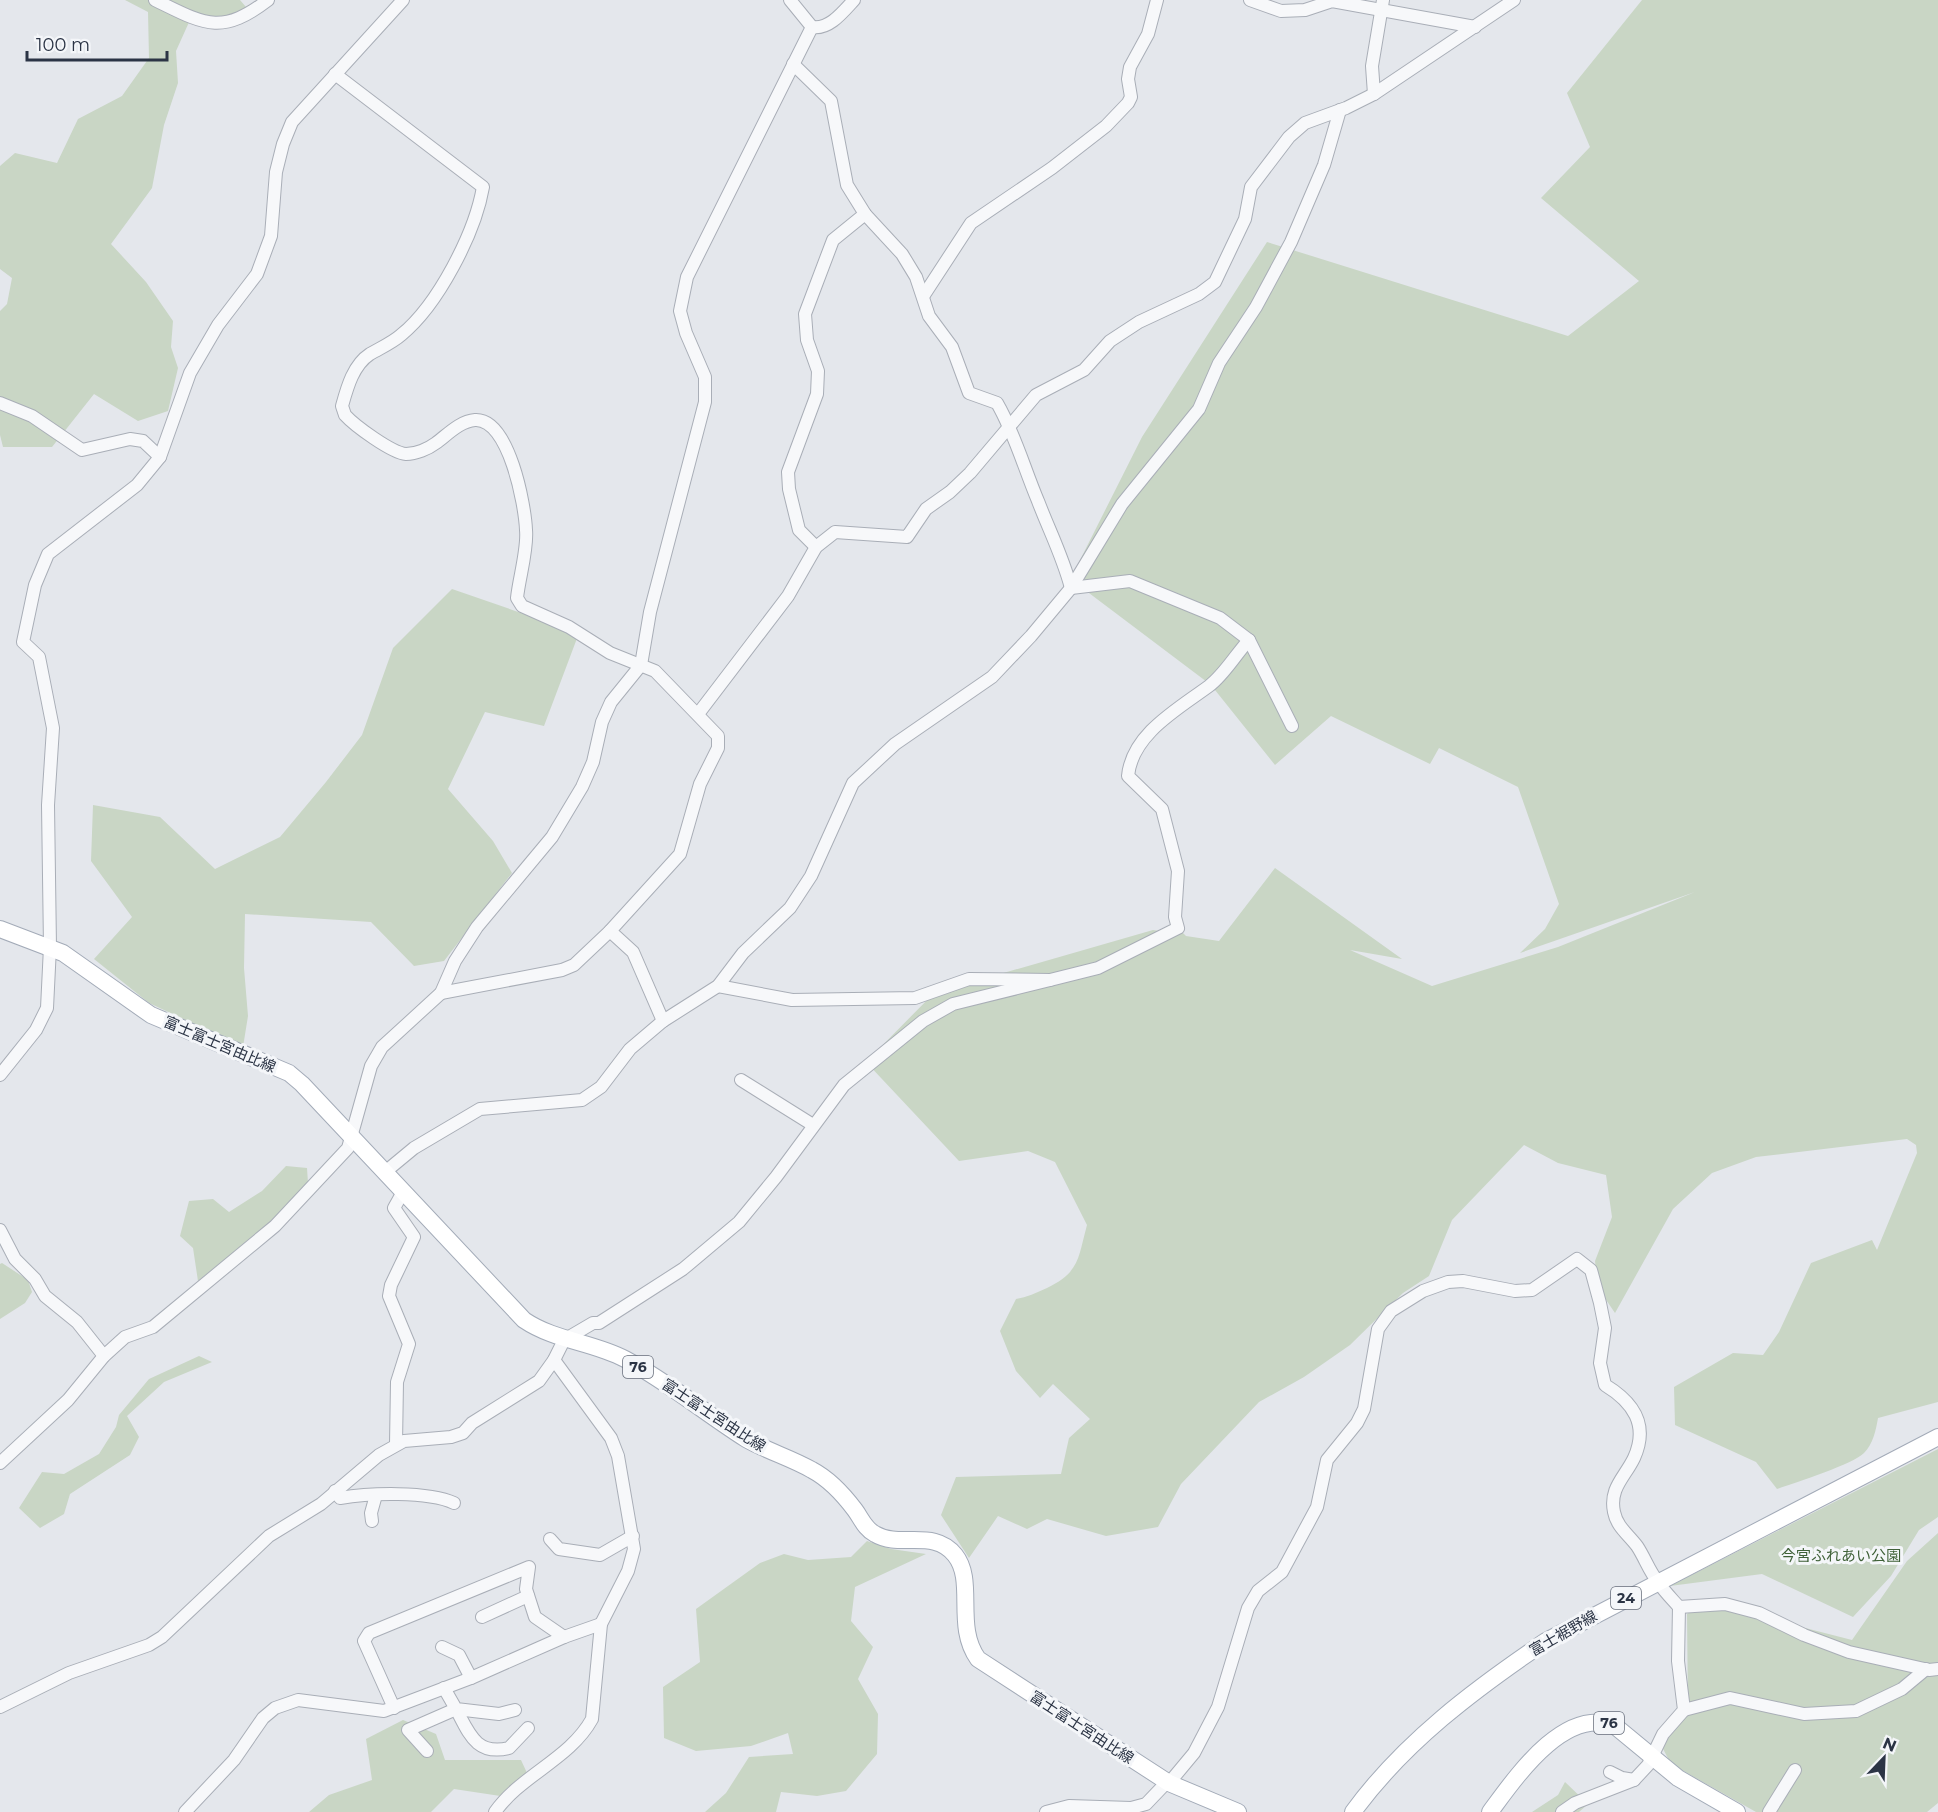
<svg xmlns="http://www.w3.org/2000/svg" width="1938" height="1812" font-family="Montserrat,'Noto Sans JP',sans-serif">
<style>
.green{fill:#c9d6c5}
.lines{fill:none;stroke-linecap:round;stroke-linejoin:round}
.minor-casing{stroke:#a9aeb7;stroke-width:14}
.major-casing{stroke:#a3abb8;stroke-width:18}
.minor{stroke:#f7f8fa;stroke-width:12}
.major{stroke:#fff;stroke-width:16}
.labels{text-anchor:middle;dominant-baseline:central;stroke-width:6;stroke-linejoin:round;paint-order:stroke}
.shield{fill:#f4f6f9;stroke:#676e7b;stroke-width:1.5}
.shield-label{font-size:14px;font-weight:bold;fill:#2b3445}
.street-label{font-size:15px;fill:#2b3445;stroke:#f4f6f9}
.park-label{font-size:15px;fill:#3f6138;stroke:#f4f6f9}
</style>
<rect width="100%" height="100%" fill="#e4e7ec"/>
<g class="green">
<polygon points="125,0 240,0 251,13 190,20 176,51 178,83 164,125 152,188 111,244 146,282 173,321 171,347 178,368 168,411 138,421 94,394 52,447 3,447 0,435 0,311 7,304 12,278 0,269 0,166 15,153 57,163 78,119 122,96 149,58 148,12"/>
<path d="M1642,0h296v1402l-60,16c-2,12 -5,26 -14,35 -10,11 -70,30 -87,36l-21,-27 -81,-37 -1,-38 59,-34 30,2 16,-23 32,-69 61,-23 5,10 40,-97 -1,-8 -9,-6 -151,18 -44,16 -39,36 -58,104 -17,-25 -3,-27 17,-44 -6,-42 -48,-12 -34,-18 -72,75 -23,56 -26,17 -53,52 -46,32 -45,25 -78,82 -23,43 -52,9 -59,-17 -20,10 -29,-13 -29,42 -28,-43 15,-38 105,-3 8,-36 21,-19 -37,-35 -13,14 -24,-27 -16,-40 16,-32c11,-2 20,-6 31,-11 33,-16 31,-30 40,-63l-32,-63 -27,-11 -69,10 -93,-99 68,-69 219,-63 14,2 11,-4 8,8 33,5 56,-73 127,91 -52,-9 82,36 126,-39 137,-55 -175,61 25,-24 14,-25 -41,-117 -79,-39 -9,16 -99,-48 -56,49 -64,-80 -126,-95 -11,-18 68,-135 125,-195 301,94 71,-55 -98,-83 49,-51 -23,-54z"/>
<polygon points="452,589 579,633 544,726 485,712 448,789 493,841 512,873 444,961 414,966 371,922 245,914 244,968 248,1016 243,1047 149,1003 94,959 132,917 91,861 93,805 160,817 215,869 280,837 326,782 362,735 393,648"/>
<polygon points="286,1166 307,1168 308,1183 264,1229 198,1281 193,1248 180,1236 189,1201 213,1199 229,1212 262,1191"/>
<polygon points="2,1263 28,1280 32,1292 25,1303 0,1319 0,1264"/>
<polygon points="199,1356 212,1362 164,1382 127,1416 139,1437 130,1455 70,1494 64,1514 40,1528 19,1508 42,1472 64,1474 99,1454 116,1427 119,1415 149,1379"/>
<polygon points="1938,1449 1938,1517 1919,1530 1891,1576 1853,1617 1762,1574 1670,1586"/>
<polygon points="1938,1533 1938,1803 1927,1812 1756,1812 1671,1764 1661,1745 1688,1713 1687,1614 1697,1608 1735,1610 1852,1640 1907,1561"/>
<polygon points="867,1541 891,1549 926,1554 855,1587 851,1621 873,1647 858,1679 878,1714 877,1754 846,1791 817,1796 781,1792 776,1812 705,1812 726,1793 749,1757 793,1754 788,1733 751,1746 696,1751 664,1738 663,1687 700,1662 696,1609 760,1563 784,1554 808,1560 851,1557"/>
<polygon points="403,1720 436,1734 445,1760 521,1760 527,1773 507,1797 454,1789 431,1812 309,1812 329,1795 372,1780 366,1739"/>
<polygon points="1565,1782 1588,1804 1579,1812 1532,1812 1558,1795"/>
</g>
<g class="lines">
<g class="minor-casing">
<g id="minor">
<path d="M155,0c49,24 66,36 113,0"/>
<polyline points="790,0 812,27"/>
<polyline points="1250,0 1281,11 1305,10 1332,1 1475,27"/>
<path d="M812,27c17,3 31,-15 42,-27"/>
<path d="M793,64l38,37 16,84 18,29 37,40 14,23 13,39 23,31 17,46 28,10c18,31 27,65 41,98 11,29 25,56 33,87"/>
<path d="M335,74l148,113c-8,46 -45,118 -82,148 -9,8 -21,13 -31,19 -17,11 -23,34 -28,52l3,9c10,11 47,38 61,39 10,0 22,-5 30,-11 11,-8 24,-22 39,-23 34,-2 50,85 51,110 2,19 -7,48 -9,68l5,8 47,21 41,26 45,18 63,65v12l-18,36 -20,70 -70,77 -36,34 -12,5 -121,23"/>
<polyline points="1374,94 1372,66 1383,0"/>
<polyline points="924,295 971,223 1052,168 1106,126 1128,103 1131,97 1128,79 1130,67 1148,34 1157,0"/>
<polyline points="0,403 32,416 82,450 130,439 143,441 160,457"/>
<polyline points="816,547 799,530 789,489 788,472 817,394 818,371 807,340 805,314 833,240 865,214"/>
<polyline points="1071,588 1130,581 1220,618 1249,640 1292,726"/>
<polyline points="698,714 788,596 816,547 835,532 907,537 926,509 950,492 970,473 1036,395 1084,370 1110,341 1139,322 1199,294 1215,282 1245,219 1251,187 1289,137 1305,123 1346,108 1374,94 1514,0"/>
<polyline points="610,931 633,952 663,1021"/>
<path d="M718,986l74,14 123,-2 54,-19 81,1 48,-12 80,-40 -3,-11 3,-46 -16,-62 -34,-33c4,-42 50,-67 81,-90 15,-11 27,-32 40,-46"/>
<polyline points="0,1075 36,1030 47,1008 50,947 48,805 53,728 39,657 23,642 35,585 48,554 137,485 160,457 190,373 218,325 257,274 271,236 276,172 283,144 292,122 403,0"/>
<polyline points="741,1080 813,1125"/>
<polyline points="385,1172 414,1148 480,1109 582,1100 601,1087 630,1049 663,1021 718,986 743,953 790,908 811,876 853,783 895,744 992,677 1031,636 1071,588 1122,504 1199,409 1219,363 1256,307 1291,242 1324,165 1340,110"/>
<polyline points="0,1230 15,1259 35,1279 45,1296 77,1322 104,1356"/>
<polyline points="396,1444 397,1382 409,1344 389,1296 391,1285 414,1237 394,1208 403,1192"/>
<polyline points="0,1463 68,1400 104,1356 125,1337 153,1327 275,1226 348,1148 371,1066 382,1047 441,993 455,961 477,927 552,837 582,787 593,762 602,722 611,702 641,665 650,612 705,402 705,377 686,333 680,311 687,277 812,27"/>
<path d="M335,1491l5,7c29,-5 88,-7 114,5"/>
<polyline points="372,1521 371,1513 376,1495"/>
<polyline points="550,1539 559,1549 600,1555 633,1536"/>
<polyline points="1679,1607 1725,1604 1759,1613 1804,1635 1849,1652 1929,1670 1938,1669"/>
<polyline points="482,1617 528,1596"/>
<polyline points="442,1647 459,1655 471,1678"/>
<polyline points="444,1688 456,1709 499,1714 515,1710"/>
<polyline points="0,1707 69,1673 149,1645 162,1637 269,1536 321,1504 379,1455 404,1441 451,1437 463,1433 472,1423 539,1381 554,1360 564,1340 593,1323 599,1323 683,1269 739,1222 776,1177 844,1085 923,1021 953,1004 1050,980"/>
<polyline points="394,1708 364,1641 369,1633 529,1567 526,1589 535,1617 564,1637"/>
<polyline points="1684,1710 1730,1698 1804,1714 1856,1711 1902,1689 1926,1669"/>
<path d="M427,1751l-19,-21 48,-21c13,24 20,47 53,39l19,-20"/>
<polyline points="1610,1772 1622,1778 1634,1780"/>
<path d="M1169,1783l25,-30 24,-46 30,-99 10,-17 24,-19 35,-65 10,-47 30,-37 7,-14 14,-80 13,-18 32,-20 25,-9 15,-1 52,10 17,-1 45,-31 14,11 9,33 5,25 -5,35 5,22c28,17 44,40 29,73 -9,19 -25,30 -20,54 3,15 14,22 23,34 8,12 12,25 21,36 6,9 14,17 21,25l-1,54 6,49 -21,24 -15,31 -14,15 -59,23 -13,9"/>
<polyline points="185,1812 234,1760 263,1718 275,1708 298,1700 384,1711 471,1678 564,1637 601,1624"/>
<path d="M495,1812c26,-37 75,-53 97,-93l9,-95 27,-53 6,-22 -16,-93 -7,-18 -57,-78"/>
<polyline points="1046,1812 1069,1806 1131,1808 1146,1804 1167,1782"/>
<polyline points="1769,1812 1795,1770"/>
</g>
</g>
<g class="major-casing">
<g id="major">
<path d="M0,929l63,24 88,62 138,58 13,11 222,236c31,21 69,22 101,39 43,23 80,54 121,80 21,12 45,19 66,31 17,9 31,24 43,40 6,8 10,19 20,24 25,15 59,-6 80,21 21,26 -1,71 23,104l191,124 69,29"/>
<path d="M1353,1812c51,-70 122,-123 193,-171l392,-204"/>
<path d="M1490,1812c26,-35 74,-106 125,-86l63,52 59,34"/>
</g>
</g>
<use href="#minor" class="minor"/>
<use href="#major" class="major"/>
</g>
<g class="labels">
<g class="shield">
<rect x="623" y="1356" width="30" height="22" rx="4.5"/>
<rect x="1611" y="1587" width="30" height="22" rx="4.5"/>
<rect x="1594" y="1712" width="30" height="22" rx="4.5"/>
</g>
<g class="shield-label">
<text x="638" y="1367">76</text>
<text x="1626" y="1598">24</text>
<text x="1609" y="1723">76</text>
</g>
<g class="street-label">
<text transform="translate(220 1044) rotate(23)">富士富士宮由比線</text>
<text transform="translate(714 1415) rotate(33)">富士富士宮由比線</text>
<text transform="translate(1563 1633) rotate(-30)">富士裾野線</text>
<text transform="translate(1082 1727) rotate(33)">富士富士宮由比線</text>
</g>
<g class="park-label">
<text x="1841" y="1555">今宮ふれあい公園</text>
</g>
</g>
<g transform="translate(1884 1758) rotate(23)" stroke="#f4f6f9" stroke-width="4.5" paint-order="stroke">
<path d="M0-4.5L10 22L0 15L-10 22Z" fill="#2b3445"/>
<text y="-9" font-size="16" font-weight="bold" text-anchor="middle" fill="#2b3445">N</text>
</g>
<path d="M27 51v9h140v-9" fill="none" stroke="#2b3445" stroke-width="3"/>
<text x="36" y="51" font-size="18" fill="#2b3445" stroke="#f4f6f9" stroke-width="4.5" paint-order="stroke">100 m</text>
</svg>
